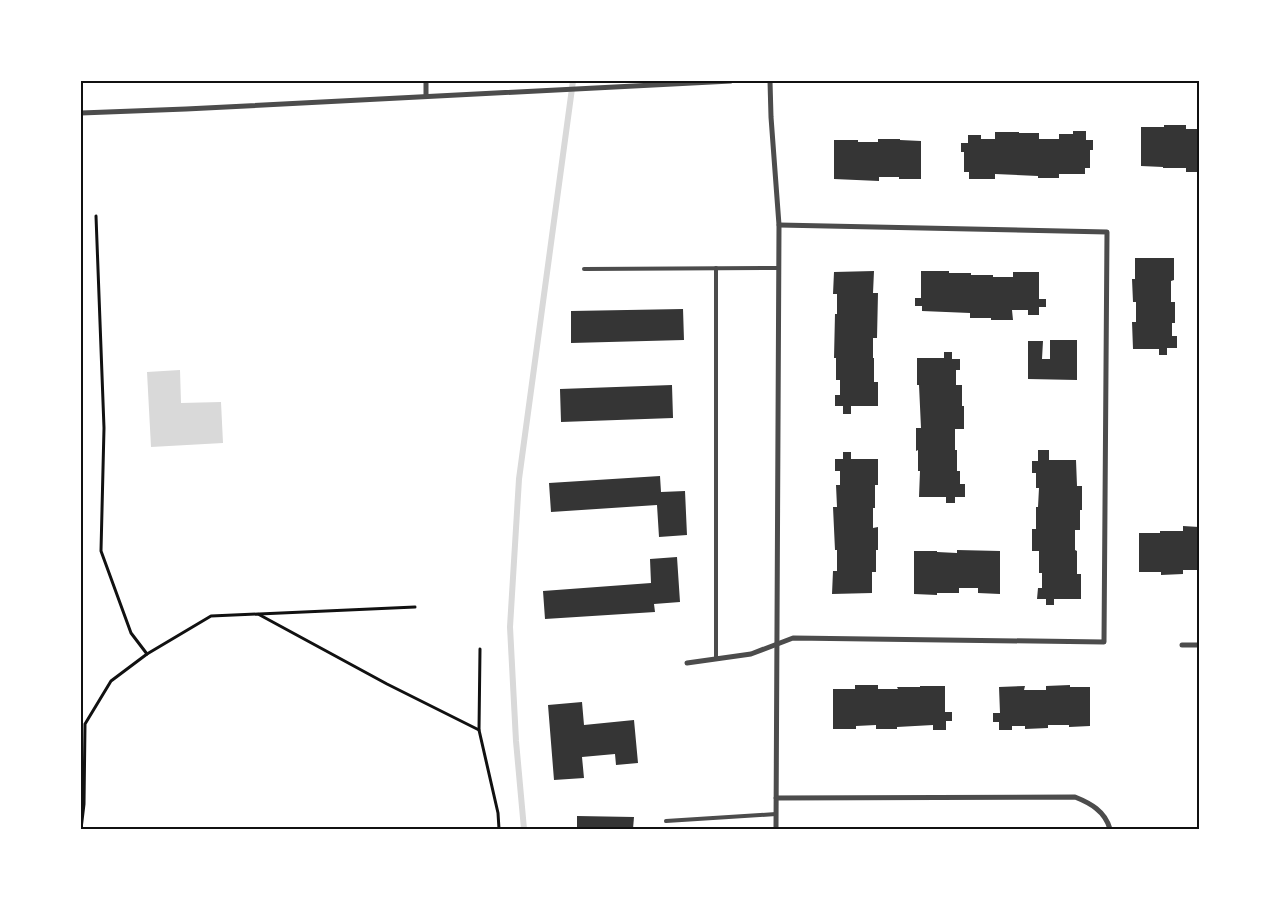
<svg xmlns="http://www.w3.org/2000/svg" width="1280" height="910" font-family="Lato,sans-serif">
<style>
.water{fill:#d9d9d9}
.lines{fill:none;stroke-linecap:round;stroke-linejoin:round}
.stream{stroke:#d9d9d9;stroke-width:6}
.building{fill:#353535}
.path{stroke:#111;stroke-width:3}
.service{stroke:#4c4c4c;stroke-width:4}
.minor{stroke:#4c4c4c;stroke-width:5}
.neatline{fill:none;stroke:#111;stroke-width:2}
</style>
<rect width="100%" height="100%" fill="#fff"/>
<polygon class="water" points="180,370 181,403 221,402 223,443 151,447 147,372"/>
<g class="lines">
<polyline class="stream" points="524,829 516,741 510,627 519,479 573,81"/>
</g>
<g class="building">
<polygon points="1164,125 1186,125 1186,129 1199,129 1199,172 1186,172 1186,168 1163,168 1163,167 1141,166 1141,127 1164,127"/>
<polygon points="1073,131 1086,131 1086,140 1093,140 1093,150 1090,150 1090,168 1085,168 1085,174 1059,174 1059,178 1038,178 1038,176 995,174 995,179 969,179 969,172 964,172 964,152 961,152 961,143 968,143 968,135 981,135 981,139 995,139 995,132 1019,132 1019,133 1039,133 1039,139 1059,139 1059,134 1073,134"/>
<polygon points="878,139 900,139 900,140 921,141 921,179 899,179 899,177 879,177 879,181 834,179 834,140 858,140 858,142 878,142"/>
<polygon points="1135,258 1174,258 1174,280 1171,281 1171,302 1175,302 1175,323 1172,323 1172,336 1177,336 1177,348 1167,348 1167,355 1159,355 1159,349 1133,349 1132,322 1136,322 1136,302 1133,302 1132,279 1135,279"/>
<polygon points="874,271 873,293 878,293 877,338 873,338 873,358 874,358 874,382 878,382 878,406 851,406 851,414 843,414 843,406 835,406 835,395 840,395 840,380 836,380 836,358 834,358 835,314 837,314 837,294 833,294 834,272"/>
<polygon points="921,271 949,271 949,273 971,273 971,275 993,275 993,277 1013,277 1013,272 1039,272 1039,299 1046,299 1046,307 1039,307 1039,315 1028,315 1028,310 1012,310 1013,320 991,320 991,318 970,318 970,313 922,311 922,306 915,306 915,298 921,298"/>
<polygon points="683,309 684,340 571,343 571,311"/>
<polygon points="1050,340 1077,340 1077,380 1028,379 1028,341 1043,341 1042,359 1050,359"/>
<polygon points="944,352 952,352 952,359 960,359 960,370 956,370 956,385 962,385 962,406 964,406 964,429 955,429 955,450 957,450 957,471 960,471 960,484 965,484 965,497 955,497 955,503 946,503 946,497 919,497 920,471 918,471 918,450 916,451 916,428 921,428 919,385 917,385 917,358 944,358"/>
<polygon points="672,385 673,418 561,422 560,389"/>
<polygon points="1038,450 1049,450 1049,460 1076,460 1077,486 1082,486 1082,510 1080,510 1080,530 1075,530 1075,550 1077,551 1077,574 1081,574 1081,599 1054,599 1054,605 1046,605 1046,599 1037,599 1038,588 1042,588 1042,573 1039,573 1039,551 1032,551 1032,529 1036,529 1036,507 1038,507 1039,488 1036,488 1036,473 1032,473 1032,461 1038,461"/>
<polygon points="843,452 851,452 851,459 878,459 878,485 875,485 875,508 873,508 873,528 878,527 878,550 876,550 876,572 872,572 872,593 832,594 833,571 837,571 837,550 835,550 833,507 837,507 836,485 840,485 840,471 835,471 835,459 843,459"/>
<polygon points="660,476 661,492 685,491 687,535 659,537 657,505 551,512 549,483"/>
<polygon points="1183,526 1199,527 1199,570 1183,570 1183,574 1161,575 1161,572 1139,572 1139,533 1160,533 1160,531 1183,531"/>
<polygon points="957,550 1000,551 1000,594 978,593 978,588 959,588 959,593 937,593 937,595 914,594 914,551 937,551 937,552 957,553"/>
<polygon points="677,557 680,602 654,604 655,612 545,619 543,591 651,583 650,559"/>
<polygon points="855,685 878,685 878,689 898,689 897,687 920,687 920,686 945,686 945,712 952,712 952,721 946,721 946,730 933,730 933,725 897,727 897,729 876,729 876,725 856,726 856,729 833,729 833,689 855,689"/>
<polygon points="1070,685 1070,687 1090,687 1090,726 1069,727 1069,725 1048,725 1048,728 1025,729 1025,726 1012,726 1012,730 999,730 999,722 993,722 993,713 1000,713 999,687 1025,686 1024,690 1046,690 1046,686"/>
<polygon points="582,702 584,725 634,720 638,763 616,765 615,754 582,757 584,778 554,780 548,705"/>
<polygon points="577,816 634,817 633,829 577,829"/>
</g>
<g class="lines">
<g class="path">
<polyline points="96,216 104,428 101,551 131,633 147,654"/>
<polyline points="259,614 415,607"/>
<polyline points="479,730 480,649"/>
<polyline points="81,829 84,804 85,724 111,681 147,654 211,616 258,614 387,684 479,730 498,813 499,829"/>
</g>
<g class="service">
<polyline points="716,268 716,659"/>
<polyline points="584,269 779,268"/>
<polyline points="666,821 776,814"/>
</g>
<g class="minor">
<polyline points="770,81 771,117 779,225 776,829"/>
<polyline points="426,96 426,81"/>
<polyline points="81,113 186,109 731,81"/>
<polyline points="1182,645 1199,645"/>
<polyline points="687,663 751,654 793,638 1104,642 1107,232 779,225"/>
<path d="M776,798l299,-1c15,6 30,14 35,32"/>
</g>
</g>
<rect width="1280" height="910" fill="none" stroke="#ffffff" stroke-width="165"/>
<rect x="82" y="82" width="1116" height="746" class="neatline"/>
</svg>
